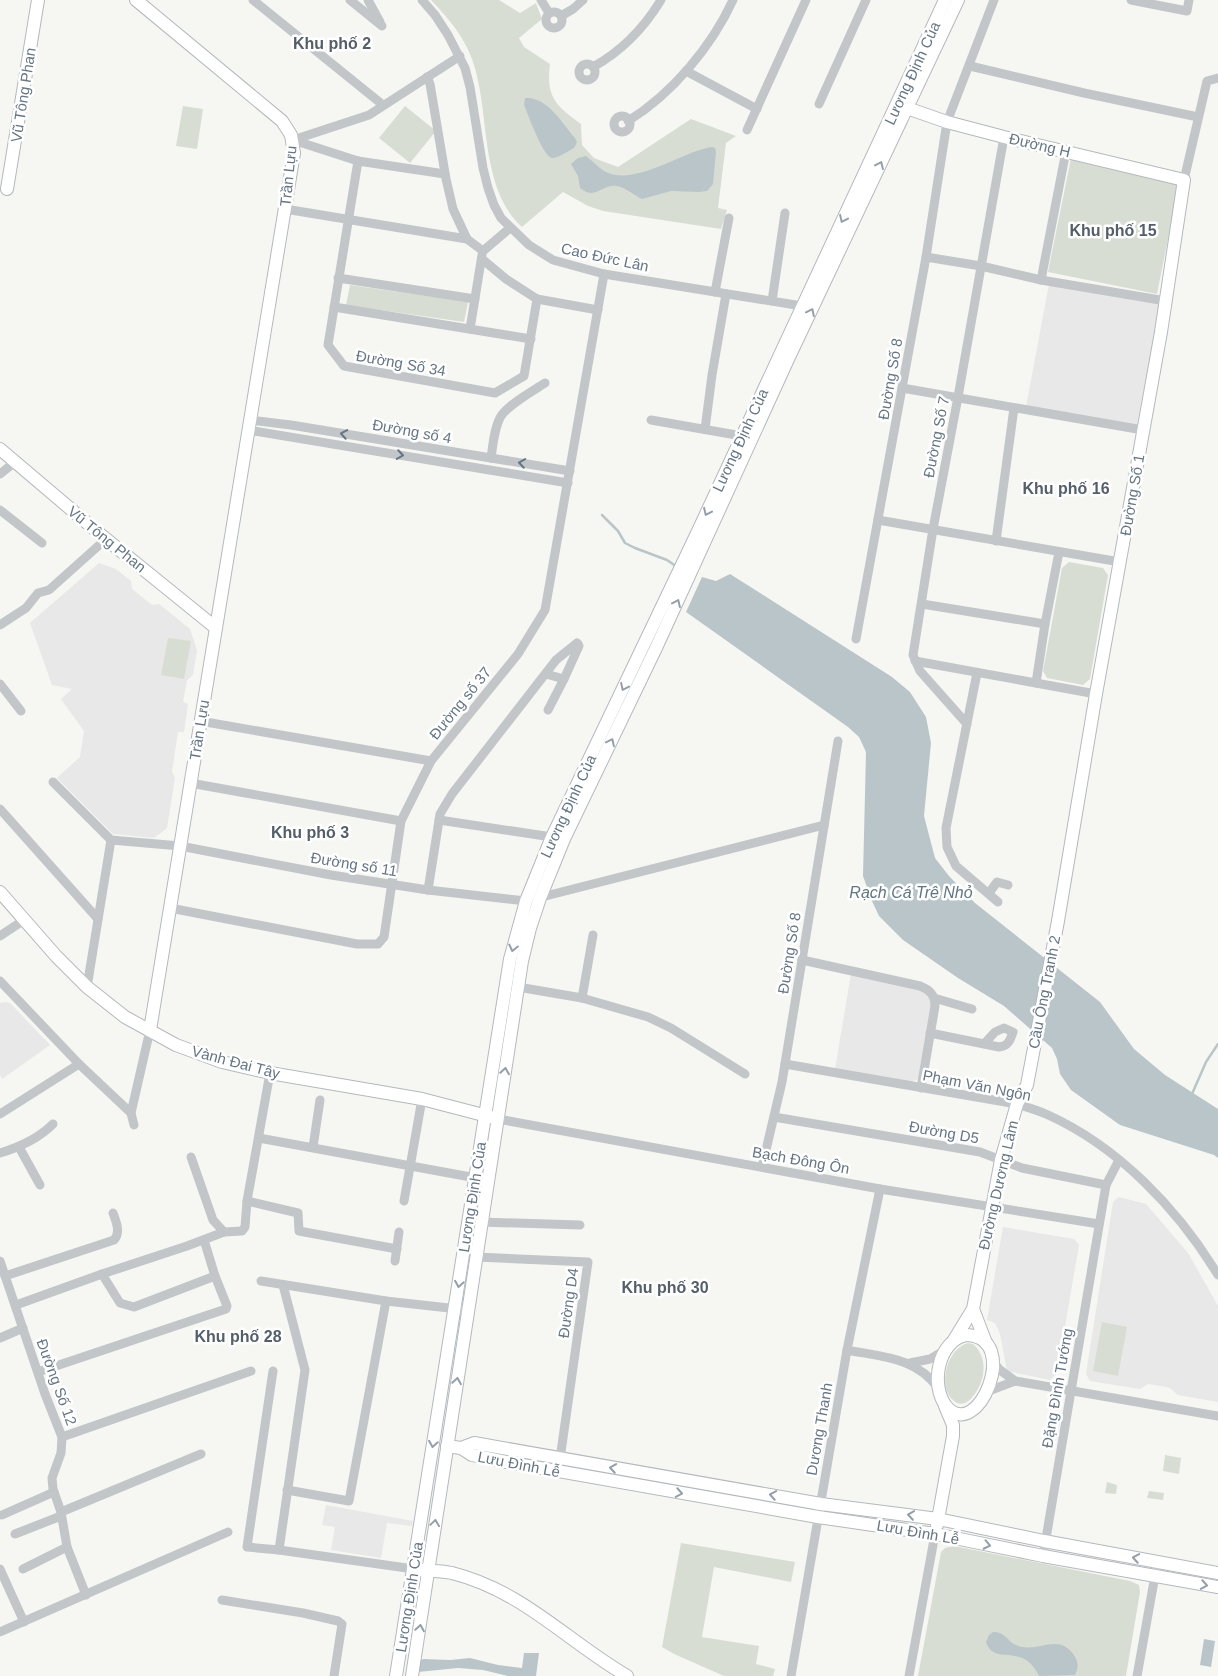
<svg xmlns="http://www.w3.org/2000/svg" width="1218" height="1676" font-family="Helvetica,sans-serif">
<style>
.built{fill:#e7e8e7}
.green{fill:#d8ddd4}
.water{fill:#bac5c9}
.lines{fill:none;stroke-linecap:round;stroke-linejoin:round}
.stream{stroke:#bac5c9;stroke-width:2.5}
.secondary-casing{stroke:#b4b9be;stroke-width:14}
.street{stroke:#c2c6c9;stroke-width:9}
.secondary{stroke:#fff;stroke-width:12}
.oneway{stroke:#949fa9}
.oneway2{stroke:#667684}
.labels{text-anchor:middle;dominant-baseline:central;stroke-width:5;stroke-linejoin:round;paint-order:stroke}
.street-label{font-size:15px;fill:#667684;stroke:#fff}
.neighbourhood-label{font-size:16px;font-weight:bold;fill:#545f69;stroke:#fff}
.water-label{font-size:16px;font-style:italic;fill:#627780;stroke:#fff}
</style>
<rect width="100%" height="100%" fill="#f6f7f3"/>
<g class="built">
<polygon points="1049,284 1158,302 1160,306 1137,424 1132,428 1026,407"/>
<polygon points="99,563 116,569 131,581 132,589 152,605 159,604 190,629 197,650 193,675 187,680 183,702 188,704 184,732 178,732 172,771 175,778 167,828 154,838 113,834 57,778 80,757 84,731 61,699 72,689 52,685 30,623"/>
<polygon points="851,974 927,992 933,1003 919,1078 916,1080 910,1082 835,1069"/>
<polygon points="6,1002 10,1003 50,1045 2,1079 0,1075 0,1003"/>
<polygon points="1119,1197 1146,1204 1188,1253 1218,1306 1218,1402 1178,1395 1170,1388 1161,1386 1148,1384 1140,1389 1090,1381 1086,1374 1113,1202"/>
<polygon points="1003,1227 1074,1239 1079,1245 1057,1373 1050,1380 1007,1371 1000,1334 995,1323 987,1320"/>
<polygon points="326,1505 413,1521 412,1526 387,1523 381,1558 331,1550 335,1527 322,1525"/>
</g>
<g class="green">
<path d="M431,0h68l21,13 16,-10 6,16 -23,19 5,9 26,17c-4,33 5,41 31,60l1,21 12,13 24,9 73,-48 45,17 -10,7 -8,65 9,2 -6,19 -118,-18 -15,-5 -25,-14 -41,35c-44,-40 -31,-116 -50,-168 -9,-24 -24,-41 -41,-59z"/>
<polygon points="183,106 203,109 197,149 176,146"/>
<polygon points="405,106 436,131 410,163 379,138"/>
<polygon points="1071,158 1179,183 1157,294 1048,272"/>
<polygon points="350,285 468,302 464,322 346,305"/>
<polygon points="1069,562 1103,568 1108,575 1090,679 1083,685 1047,678 1043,671 1062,568"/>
<polygon points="168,638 191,641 184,679 161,675"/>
<polygon points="1102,1322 1127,1327 1118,1376 1093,1371"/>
<path d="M968,1343l5,1c9,8 12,18 10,31 -2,12 -17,41 -32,23 -13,-15 -3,-50 17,-55z"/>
<polygon points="1165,1455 1181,1458 1179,1474 1163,1471"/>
<polygon points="1107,1482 1117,1485 1116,1494 1105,1493"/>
<polygon points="1149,1491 1164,1493 1163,1500 1147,1498"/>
<polygon points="681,1543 795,1562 791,1582 714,1567 702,1637 759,1646 756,1664 775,1669 773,1676 724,1676 674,1654 662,1647"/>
<polygon points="954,1546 1130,1581 1139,1585 1140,1592 1126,1676 918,1676 941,1552 945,1548"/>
</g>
<g class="water">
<path d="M525,98c22,-2 37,25 50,40l2,4 -3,6c-6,3 -14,9 -21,10 -9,2 -25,-44 -29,-53z"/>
<path d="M712,147l3,1 1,4 -3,32 -6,7 -8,1 -28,-1 -29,8c-8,-4 -16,-11 -25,-13 -15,-2 -22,15 -37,2l-2,-12 -7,-12 7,-6 8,-2c7,5 12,11 18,15 30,17 78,-20 108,-24z"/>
<polygon points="730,574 892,677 910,692 926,717 931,743 924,816 935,858 949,876 975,903 1100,1002 1134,1049 1165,1075 1218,1109 1218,1158 1214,1155 1120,1125 1071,1090 1060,1074 1057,1059 1052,1048 1004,1006 958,978 903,940 879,916 872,901 863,876 866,752 859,737 848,727 686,612 702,577 716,581"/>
<path d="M993,1632c12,-1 14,9 23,13 20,10 44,-15 59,12 4,7 3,11 0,18l-36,1c-16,-35 -45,-9 -53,-34l3,-7z"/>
<polygon points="1204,1639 1215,1641 1211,1667 1200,1665"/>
<polygon points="524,1653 539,1653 536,1676 508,1676 483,1670 458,1668 418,1672 420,1660 424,1659 450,1660 470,1658 498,1665 522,1668"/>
</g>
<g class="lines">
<g class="stream">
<polyline points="602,515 618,531 625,543 635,548 667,560 677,567"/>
<polyline points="1192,1094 1206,1062 1218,1044"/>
</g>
<g class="secondary-casing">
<g id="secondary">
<polyline points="136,0 282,121 291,135 294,153 150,1030"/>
<polyline points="901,106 947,122 1004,137 1184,180 1161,332 1096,694 1058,921 1027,1085 1017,1104 1001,1160 973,1309 954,1340"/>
<polyline points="7,189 38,0"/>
<polyline points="0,449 106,539 216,628"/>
<polyline points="0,892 56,956 87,987 125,1017 176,1045 222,1062 270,1073 422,1099 491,1117"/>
<polyline points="973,1309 986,1343"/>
<path d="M966,1335c57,1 11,110 -20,71 -16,-21 -8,-65 20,-71z"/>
<polyline points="447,1446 461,1448 472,1455 501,1461 818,1517 935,1534 1043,1556 1218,1587"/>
<polyline points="461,1448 474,1443 821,1504 938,1519 1044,1541 1218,1573"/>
<polyline points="937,1525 953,1436 953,1425 945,1406"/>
<path d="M421,1570c10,1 21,1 31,3 71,18 115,68 175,103"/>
<polyline points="396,1676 510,959 526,901 552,837 699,529 945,0"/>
<polyline points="412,1676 522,961 530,928 540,898 564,839 656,648 789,357 958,0"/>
</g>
</g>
<g class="street">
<polyline points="253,0 383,105"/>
<polyline points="350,0 382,26"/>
<polyline points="368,0 380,22"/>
<polyline points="422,0 435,15 448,35 465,68 470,87 483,168 488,188 494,205 501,218 529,245 553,260 604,274 802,306"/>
<polyline points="541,0 549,13"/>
<polyline points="1131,0 1187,11 1189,0"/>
<circle cx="554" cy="20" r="8"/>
<polyline points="561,16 573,9 583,0"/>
<circle cx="587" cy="72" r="8"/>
<polyline points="970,66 1084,93 1198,117"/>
<path d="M593,67c29,-16 51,-39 68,-67"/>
<polyline points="686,71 757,109"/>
<polyline points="427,77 430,84 446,179 453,209 467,239"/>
<polyline points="819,104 866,0"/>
<circle cx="622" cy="124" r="8"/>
<path d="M628,121c44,-27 84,-75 105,-121"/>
<polyline points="747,130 806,0"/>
<polyline points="293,140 369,115 460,56"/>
<polyline points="293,140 358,161 445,174"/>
<polyline points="358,161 328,345 344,366 495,393 524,376 537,299"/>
<polyline points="1184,180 1207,81 1218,78"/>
<polyline points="285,209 467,239 483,251 510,228"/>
<polyline points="926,257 981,266 1041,280 1166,301"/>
<polyline points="482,259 506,279 537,299 598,310"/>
<polyline points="338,278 475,299"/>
<polyline points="1041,280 1066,151"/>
<polyline points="715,292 729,218"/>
<polyline points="772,301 785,213"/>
<polyline points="334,307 531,339"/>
<polyline points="470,329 482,255"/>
<polyline points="902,388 1143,430"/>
<polyline points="250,420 291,425 570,471"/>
<polyline points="651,420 742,436"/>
<polyline points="705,429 712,375 726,294"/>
<polyline points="248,430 568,483"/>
<path d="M491,458c2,-13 3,-30 10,-42 8,-12 32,-25 44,-33"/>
<polyline points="0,474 15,462"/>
<polyline points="0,510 42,543"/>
<polyline points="878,520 1120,562"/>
<polyline points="996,541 1014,408"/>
<polyline points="922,604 1045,624"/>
<polyline points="0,625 26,608 38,593 49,590 106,539"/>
<polyline points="856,639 926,257 947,122 994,0"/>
<polyline points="915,661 1096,694"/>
<polyline points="977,673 946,828 947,847 956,866 998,902"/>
<polyline points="1036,683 1045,624 1059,552"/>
<polyline points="0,684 21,711"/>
<polyline points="548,710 564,679"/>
<polyline points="200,721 431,761"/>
<polyline points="967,724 920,671 913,655 933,529 958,397 1004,137"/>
<polyline points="53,782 111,840 180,846 331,875 428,890 526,901 824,825"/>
<polyline points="190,783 401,821"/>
<polyline points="0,809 98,919"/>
<polyline points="439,820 552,837"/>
<polyline points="428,890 440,814 452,794 556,660 577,643 578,644 579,646 564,679 546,674"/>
<polyline points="989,893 997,882 1008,885"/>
<polyline points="170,908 357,944 378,944 384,937 401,821 431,761 518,654 545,610 604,274"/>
<polyline points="0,936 24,920"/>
<path d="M802,960l118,26c10,4 15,9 15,20l-14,82"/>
<polyline points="0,981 79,1064 131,1113"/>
<polyline points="87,987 111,840"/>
<polyline points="518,987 582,998 648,1017 671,1028 745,1074"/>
<polyline points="582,998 593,935"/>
<polyline points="934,998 972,1009"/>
<path d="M930,1033l69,14c9,-1 11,-6 14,-15l-9,-4 -9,4 -11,12"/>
<path d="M785,1064l232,40c10,3 20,6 29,10 72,32 132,95 172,161"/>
<polyline points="0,1114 79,1064"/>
<polyline points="774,1117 980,1152 1022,1168 1106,1185"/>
<polyline points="498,1119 880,1189 1099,1224"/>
<polyline points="134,1125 131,1113 150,1030"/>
<polyline points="259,1138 476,1178"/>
<polyline points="19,1147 40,1185"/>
<polyline points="313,1147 320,1100"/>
<path d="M0,1153c20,-6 38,-14 53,-29"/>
<polyline points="191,1157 213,1220 224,1232"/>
<polyline points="762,1167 782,1082 838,741"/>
<polyline points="247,1201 298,1213 299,1231 397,1249"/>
<polyline points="404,1201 422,1099"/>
<polyline points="481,1222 580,1225"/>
<polyline points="476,1257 588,1262 560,1459"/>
<polyline points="0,1261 45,1394 62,1437 61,1453 52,1478 53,1489 61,1512 67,1547 86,1595"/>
<polyline points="395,1261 399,1232"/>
<polyline points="102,1274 120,1303 134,1307 215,1276"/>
<path d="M5,1276l109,-36c7,-7 2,-19 -1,-27"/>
<polyline points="261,1281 386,1301 467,1310"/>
<polyline points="16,1305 102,1274 187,1246 224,1232 242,1231 245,1227 247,1201 270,1073"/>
<polyline points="0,1338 23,1328"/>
<path d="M847,1350c35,7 69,7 91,38"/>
<polyline points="992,1360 1000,1370 1015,1381 1218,1416"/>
<polyline points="910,1363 930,1359 945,1350"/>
<polyline points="273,1371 247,1547 279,1550 414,1569"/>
<polyline points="38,1372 226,1309 227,1306 215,1276 204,1240"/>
<polyline points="986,1392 1015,1381"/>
<polyline points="62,1437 251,1371"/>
<polyline points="287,1490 349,1501 386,1301"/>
<polyline points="61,1512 201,1454"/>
<polyline points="2,1515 54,1492"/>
<polyline points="15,1534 61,1516"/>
<polyline points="279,1550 305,1370 283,1285"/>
<polyline points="1043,1556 1106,1185 1119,1160"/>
<polyline points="0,1569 24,1622"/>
<polyline points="23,1569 67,1547"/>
<polyline points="222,1600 303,1613 338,1621 342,1624 334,1676"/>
<polyline points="0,1632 228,1532"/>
<polyline points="791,1676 847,1350 880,1189"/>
<polyline points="909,1676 935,1534"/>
<polyline points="1137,1676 1156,1570"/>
</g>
<use href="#secondary" class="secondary"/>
</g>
<defs><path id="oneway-chevron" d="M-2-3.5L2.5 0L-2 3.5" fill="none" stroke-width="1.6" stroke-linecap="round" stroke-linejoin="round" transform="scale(1.25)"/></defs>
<g class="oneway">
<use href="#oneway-chevron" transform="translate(880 165) rotate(-65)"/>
<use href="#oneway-chevron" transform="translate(843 219) rotate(115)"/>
<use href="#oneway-chevron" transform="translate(811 312) rotate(-64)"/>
<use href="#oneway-chevron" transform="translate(707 512) rotate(115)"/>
<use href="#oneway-chevron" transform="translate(677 603) rotate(-65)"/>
<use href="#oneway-chevron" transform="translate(624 687) rotate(115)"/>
<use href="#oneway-chevron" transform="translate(611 742) rotate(-64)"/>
<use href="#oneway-chevron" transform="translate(513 948) rotate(103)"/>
<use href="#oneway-chevron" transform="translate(505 1071) rotate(-81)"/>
<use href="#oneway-chevron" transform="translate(459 1284) rotate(99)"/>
<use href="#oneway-chevron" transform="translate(457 1381) rotate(-81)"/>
<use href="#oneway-chevron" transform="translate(433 1444) rotate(99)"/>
<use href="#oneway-chevron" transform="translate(613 1468) rotate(-171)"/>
<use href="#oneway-chevron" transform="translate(679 1493) rotate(10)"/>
<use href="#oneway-chevron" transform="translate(773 1495) rotate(-170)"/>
<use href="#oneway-chevron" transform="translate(911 1515) rotate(-172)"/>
<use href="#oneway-chevron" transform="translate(435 1523) rotate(-82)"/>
<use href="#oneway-chevron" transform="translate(987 1545) rotate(12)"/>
<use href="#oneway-chevron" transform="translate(1136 1558) rotate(-170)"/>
<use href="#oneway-chevron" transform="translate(1204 1585) rotate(10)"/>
<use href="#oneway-chevron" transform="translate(420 1628) rotate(-81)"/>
</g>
<g class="oneway2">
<use href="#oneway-chevron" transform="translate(344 434) rotate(-170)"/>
<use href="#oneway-chevron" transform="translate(400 455) rotate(9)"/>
<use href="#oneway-chevron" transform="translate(522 463) rotate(-171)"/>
</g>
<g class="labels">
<g class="street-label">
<text transform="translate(912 73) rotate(-65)">Lương Định Của</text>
<text transform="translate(23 95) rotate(-81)">Vũ Tông Phan</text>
<text transform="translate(1040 145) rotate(13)">Đường H</text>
<text transform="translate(288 176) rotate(-84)">Trần Lựu</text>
<text transform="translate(605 257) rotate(12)">Cao Đức Lân</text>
<text transform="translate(401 363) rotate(10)">Đường Số 34</text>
<text transform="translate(890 379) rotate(-80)">Đường Số 8</text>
<text transform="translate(412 431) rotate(10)">Đường số 4</text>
<text transform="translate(936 437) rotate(-79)">Đường Số 7</text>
<text transform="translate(740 440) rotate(-65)">Lương Định Của</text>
<text transform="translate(1132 495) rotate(-80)">Đường Số 1</text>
<text transform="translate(107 539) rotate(39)">Vũ Tông Phan</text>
<text transform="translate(460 703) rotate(-51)">Đường số 37</text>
<text transform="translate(199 730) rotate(-81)">Trần Lựu</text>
<text transform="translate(568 806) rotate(-65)">Lương Định Của</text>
<text transform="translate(354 864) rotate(9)">Đường số 11</text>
<text transform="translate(789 953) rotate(-81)">Đường Số 8</text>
<text transform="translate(1044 992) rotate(-79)">Cầu Ông Tranh 2</text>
<text transform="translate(236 1062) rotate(15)">Vành Đai Tây</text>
<text transform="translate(977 1085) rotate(11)">Phạm Văn Ngôn</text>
<text transform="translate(944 1132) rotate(10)">Đường D5</text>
<text transform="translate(801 1160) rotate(10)">Bạch Đông Ôn</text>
<text transform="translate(998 1185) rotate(-77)">Đường Dương Lâm</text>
<text transform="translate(472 1197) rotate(-81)">Lương Định Của</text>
<text transform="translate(568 1303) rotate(-82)">Đường D4</text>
<text transform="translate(57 1382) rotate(70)">Đường Số 12</text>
<text transform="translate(1057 1388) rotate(-80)">Đặng Đình Tướng</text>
<text transform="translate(819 1429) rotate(-80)">Dương Thanh</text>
<text transform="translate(519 1464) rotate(11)">Lưu Đình Lễ</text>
<text transform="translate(918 1532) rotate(10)">Lưu Đình Lễ</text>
<text transform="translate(409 1597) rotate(-81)">Lương Định Của</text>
</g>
<g class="neighbourhood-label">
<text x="332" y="43">Khu phố 2</text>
<text x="1113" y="230">Khu phố 15</text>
<text x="1066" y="488">Khu phố 16</text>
<text x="310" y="832">Khu phố 3</text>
<text x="665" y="1287">Khu phố 30</text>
<text x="238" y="1336">Khu phố 28</text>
</g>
<g class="water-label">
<text x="911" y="892">Rạch Cá Trê Nhỏ</text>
</g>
</g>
</svg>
